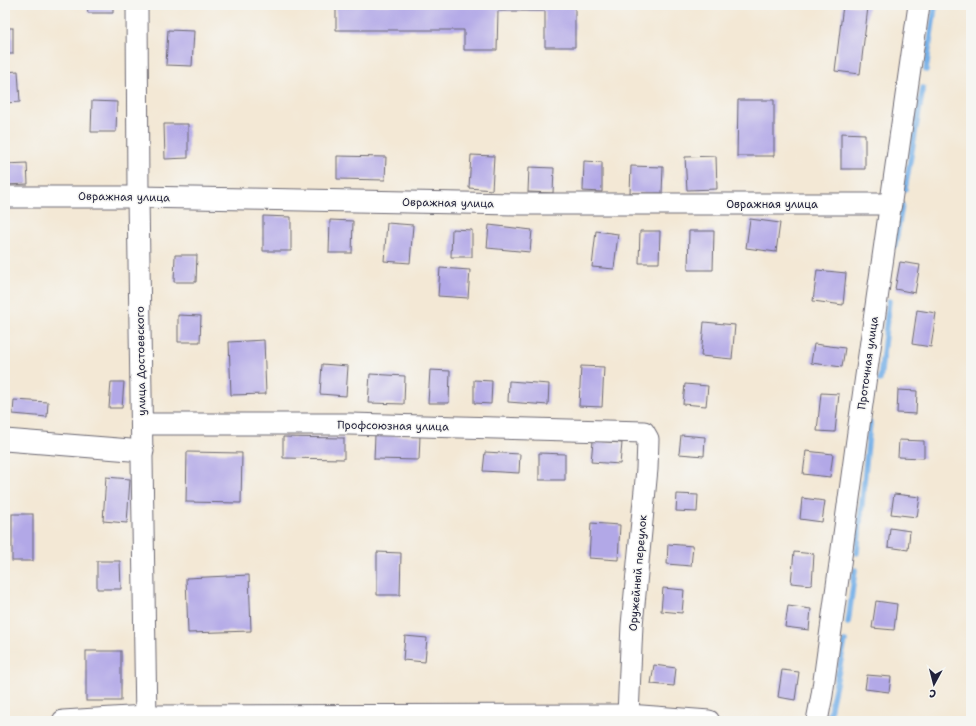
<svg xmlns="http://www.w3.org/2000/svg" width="976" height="726" font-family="'Shantell Sans',sans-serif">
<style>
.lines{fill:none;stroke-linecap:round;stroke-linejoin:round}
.stream{stroke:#77b1e8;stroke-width:5.5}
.building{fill:#b2a8e7}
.minor-casing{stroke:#6b6771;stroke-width:23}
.minor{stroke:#fff;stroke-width:21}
.labels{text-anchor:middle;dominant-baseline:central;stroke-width:3;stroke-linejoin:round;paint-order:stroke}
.street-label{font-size:11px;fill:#22223b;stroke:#f6f6f2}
</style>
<rect width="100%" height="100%" fill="#f6f6f2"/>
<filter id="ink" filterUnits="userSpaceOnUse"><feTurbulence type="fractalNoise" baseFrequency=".025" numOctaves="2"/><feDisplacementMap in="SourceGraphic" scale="8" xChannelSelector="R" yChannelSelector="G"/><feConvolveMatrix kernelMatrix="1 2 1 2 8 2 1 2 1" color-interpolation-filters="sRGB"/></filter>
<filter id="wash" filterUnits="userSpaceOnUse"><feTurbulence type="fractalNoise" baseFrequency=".012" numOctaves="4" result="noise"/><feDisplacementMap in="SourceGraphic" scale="16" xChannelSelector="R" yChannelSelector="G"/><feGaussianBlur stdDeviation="0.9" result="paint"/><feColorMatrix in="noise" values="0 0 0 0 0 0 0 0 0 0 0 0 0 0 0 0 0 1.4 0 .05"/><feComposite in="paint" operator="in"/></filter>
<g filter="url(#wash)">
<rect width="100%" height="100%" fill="#f3e8d5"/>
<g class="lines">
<g class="stream">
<polyline points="926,70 935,7"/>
<polyline points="905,189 923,88"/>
<polyline points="895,246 902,205"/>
<polyline points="880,380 889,301"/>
<polyline points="857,553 870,423"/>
<polyline points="848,623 855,570"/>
<polyline points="828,721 845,641"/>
</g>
</g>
<g id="blocks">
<g class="building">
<polygon points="87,5 113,5 113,13 88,13"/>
<polygon points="336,5 575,5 575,47 545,47 545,11 498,11 497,50 464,50 464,30 336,30"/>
<polygon points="843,5 868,7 860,74 835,71"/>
<rect x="5" y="28" width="8" height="26"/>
<polygon points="168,30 194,31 192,66 166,65"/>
<polygon points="18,71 20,102 5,103 5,72"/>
<polygon points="738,100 774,100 774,156 737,156"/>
<polygon points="92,101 117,102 116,132 91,132"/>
<polygon points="164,124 188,124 188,158 165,159"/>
<polygon points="841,133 865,134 865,169 841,169"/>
<polygon points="471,155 494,156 492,190 469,188"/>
<polygon points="337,156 386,157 385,180 337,179"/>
<polygon points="716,156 717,189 687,190 685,157"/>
<polygon points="584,161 602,162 602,192 583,191"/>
<polygon points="27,163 28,184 5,185 5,164"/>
<polygon points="631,166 663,167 662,193 630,193"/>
<polygon points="529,167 554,168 553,193 528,192"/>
<polygon points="263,216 291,217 291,251 263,251"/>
<polygon points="750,219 780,223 776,252 746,248"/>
<polygon points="330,220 353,221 352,253 329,253"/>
<polygon points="387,223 413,225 410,263 384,261"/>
<polygon points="489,225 532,230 530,252 487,248"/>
<polygon points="452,229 472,230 472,257 451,257"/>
<polygon points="596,231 618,234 614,269 592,267"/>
<polygon points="640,231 660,231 659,263 639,263"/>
<polygon points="689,231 714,231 713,270 688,270"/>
<polygon points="175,255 197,255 196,282 174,282"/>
<polygon points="900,262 920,265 915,293 895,289"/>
<polygon points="440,268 470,270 468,298 438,296"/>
<polygon points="817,270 846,273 843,305 813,301"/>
<polygon points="917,310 936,313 931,347 912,344"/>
<polygon points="178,315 201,316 200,342 178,342"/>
<polygon points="704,322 735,325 732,359 701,356"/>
<polygon points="264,340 266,394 231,395 229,342"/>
<polygon points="814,344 845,348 842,367 811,363"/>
<polygon points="322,364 348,366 346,396 320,394"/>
<polygon points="581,366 604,367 602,407 579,406"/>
<polygon points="430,370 450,371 449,403 428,403"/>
<polygon points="370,374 405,376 404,404 368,403"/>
<polygon points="474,380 492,381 491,404 474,403"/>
<polygon points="509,381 549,384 548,405 508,402"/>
<polygon points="111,382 124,382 122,408 109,408"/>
<polygon points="685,384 708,386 706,406 683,404"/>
<polygon points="898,390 917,391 916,414 897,413"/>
<polygon points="821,393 839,394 835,432 817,431"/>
<polygon points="14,400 48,402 47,417 13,414"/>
<polygon points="375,435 420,436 419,460 374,459"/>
<polygon points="681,435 705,437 704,456 679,454"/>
<polygon points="283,437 344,438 344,459 283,458"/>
<polygon points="899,440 924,441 924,458 898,457"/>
<polygon points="593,441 622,443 620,464 591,462"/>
<polygon points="806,451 833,454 830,477 803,474"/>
<polygon points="187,452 242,453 241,503 186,502"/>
<polygon points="485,452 520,454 519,473 483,471"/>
<polygon points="539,453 565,454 565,480 539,480"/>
<polygon points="106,477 130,479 127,523 103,521"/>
<polygon points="677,494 698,495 697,512 676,511"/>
<polygon points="894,494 920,497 917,517 891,514"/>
<polygon points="802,498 825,501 822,522 800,519"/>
<rect x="12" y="514" width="21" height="47"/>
<polygon points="591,523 620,525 618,560 589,558"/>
<polygon points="890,528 910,531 908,550 888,547"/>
<polygon points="668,544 693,546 691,566 667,564"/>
<polygon points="377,552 401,553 400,595 377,595"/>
<polygon points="794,552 814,554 812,585 791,583"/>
<polygon points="97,561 120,561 121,589 97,589"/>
<polygon points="249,575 251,631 188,633 186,578"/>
<polygon points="663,588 684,590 682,613 661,611"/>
<polygon points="876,601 897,604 894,630 872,628"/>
<polygon points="788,606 811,609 809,630 785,627"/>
<polygon points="405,636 427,638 425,662 403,660"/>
<rect x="86" y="651" width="35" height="50"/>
<polygon points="654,665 676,668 674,686 651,684"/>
<polygon points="782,670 799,672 795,700 778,697"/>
<polygon points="867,675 891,677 889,692 865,689"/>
</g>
</g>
</g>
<g filter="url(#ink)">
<use href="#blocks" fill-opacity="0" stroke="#6b6771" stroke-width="1"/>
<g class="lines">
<g class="minor-casing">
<g id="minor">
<polyline points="137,5 138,197 146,721"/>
<polyline points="5,197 138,197 520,204 891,204"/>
<polyline points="142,424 350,424 644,432 648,439 647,469 632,625 628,715"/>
<polyline points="5,440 143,451"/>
<polyline points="63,721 146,716 628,715 709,721"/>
<polyline points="817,721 822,695 859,425 919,5"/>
</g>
</g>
<use href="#minor" class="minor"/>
</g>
</g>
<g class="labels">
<g class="street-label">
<text transform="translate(124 197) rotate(1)">Овражная улица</text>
<text transform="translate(448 203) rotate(1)">Овражная улица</text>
<text x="772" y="204">Овражная улица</text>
<text transform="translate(141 361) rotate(-91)">улица Достоевского</text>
<text transform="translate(868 363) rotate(-82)">Проточная улица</text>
<text transform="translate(393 426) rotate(1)">Профсоюзная улица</text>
<text transform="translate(638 573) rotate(-85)">Оружейный переулок</text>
</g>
</g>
<rect width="976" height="726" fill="none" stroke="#f6f6f2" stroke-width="20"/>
<g transform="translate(934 684) rotate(187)" stroke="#f6f6f2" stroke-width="3" paint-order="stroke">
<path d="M0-3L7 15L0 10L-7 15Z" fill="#22223b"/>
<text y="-6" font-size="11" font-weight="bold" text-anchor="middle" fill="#22223b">С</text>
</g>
</svg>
